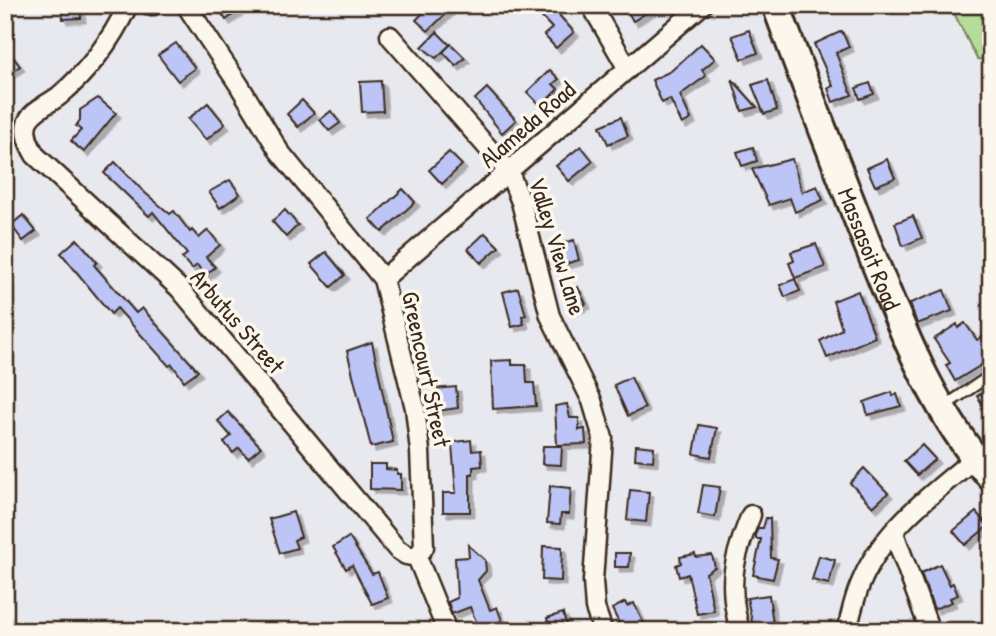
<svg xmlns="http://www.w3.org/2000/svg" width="996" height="636" font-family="'Patrick Hand',sans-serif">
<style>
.green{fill:#b5dc98;stroke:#78835b;stroke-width:2}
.building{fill:#bcc5f6;stroke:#3b2a1e;stroke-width:2;filter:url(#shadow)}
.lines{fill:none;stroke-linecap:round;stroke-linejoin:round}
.lane-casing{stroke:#3b2a1e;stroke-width:14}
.street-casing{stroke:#3b2a1e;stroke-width:23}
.secondary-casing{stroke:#3b2a1e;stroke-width:32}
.lane{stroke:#fbf7ec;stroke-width:9}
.street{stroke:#fbf7ec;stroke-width:18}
.secondary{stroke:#fbf7ec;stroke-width:26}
.labels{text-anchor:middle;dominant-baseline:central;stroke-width:7;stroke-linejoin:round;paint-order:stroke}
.street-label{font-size:24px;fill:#3b2a1e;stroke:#fbf7ec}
</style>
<defs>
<filter id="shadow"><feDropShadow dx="4.5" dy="4.5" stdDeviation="0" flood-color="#0004"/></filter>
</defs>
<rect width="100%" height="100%" fill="#e8e8ef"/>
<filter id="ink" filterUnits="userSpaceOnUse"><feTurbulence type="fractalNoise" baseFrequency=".0143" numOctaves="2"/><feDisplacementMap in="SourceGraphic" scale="14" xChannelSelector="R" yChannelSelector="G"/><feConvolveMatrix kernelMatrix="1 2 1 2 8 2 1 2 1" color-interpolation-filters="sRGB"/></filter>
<g filter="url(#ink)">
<polygon class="green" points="950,5 991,5 991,60 977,59"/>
<g class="building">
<polygon points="62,5 80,5 81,18 63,19"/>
<polygon points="216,5 246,5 226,20"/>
<polygon points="431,5 455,5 428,31 416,20"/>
<polygon points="530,5 550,5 574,32 556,48 544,35 552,28"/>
<polygon points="624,5 659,5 633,21"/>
<polygon points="749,30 758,53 742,59 732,36"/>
<polygon points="842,31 849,47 836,53 852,95 833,102 828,88 833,86 814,44"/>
<polygon points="437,32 450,45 436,58 422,47"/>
<polygon points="176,43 195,68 178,81 158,55"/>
<polygon points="451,44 465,58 456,66 443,52"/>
<polygon points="701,44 715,59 702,70 706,76 680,95 691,119 682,124 670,99 662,103 652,80 671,71"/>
<polygon points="5,47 20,66 5,77"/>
<polygon points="550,70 559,79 553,84 558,89 541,106 527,92"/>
<polygon points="732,79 757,107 742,111"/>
<polygon points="768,80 777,110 764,114 752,85"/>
<polygon points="381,81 383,111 362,112 360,82"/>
<polygon points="870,83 874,94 860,99 856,88"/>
<polygon points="487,88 516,120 502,133 475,99"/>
<polygon points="98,98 116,113 84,152 71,141 81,130 76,126 80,120 80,110"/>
<polygon points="302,100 314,113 298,127 287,114"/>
<polygon points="208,103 225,124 206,140 188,119"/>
<polygon points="331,111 340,123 329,131 320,120"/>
<polygon points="621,117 628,136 608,144 600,126"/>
<polygon points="581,146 593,161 569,181 556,166"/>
<polygon points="753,147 757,161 742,166 737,152"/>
<polygon points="449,152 462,165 442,184 429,170"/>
<polygon points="792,159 802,192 817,186 823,200 795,212 790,198 769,205 752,169"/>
<polygon points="887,159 895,178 875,186 867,168"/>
<polygon points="115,162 144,192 170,214 174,211 190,232 192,230 199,238 208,230 220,245 206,257 215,267 206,275 197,265 192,269 182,258 187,254 153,212 149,216 104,173"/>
<polygon points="230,180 240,194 220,208 209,192"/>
<polygon points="403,189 415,202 382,232 370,219"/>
<polygon points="285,210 298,225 286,237 272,221"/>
<polygon points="23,215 36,231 23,241 11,225"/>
<polygon points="913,216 922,238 903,246 895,223"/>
<polygon points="485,233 499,247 481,263 468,249"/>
<polygon points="77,239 97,262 94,265 136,313 142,308 198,371 184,381 172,364 169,366 117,308 111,314 61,253"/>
<polygon points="574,240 579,260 558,266 554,264 552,246"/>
<polygon points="816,244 825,267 795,278 789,263 794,261 791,252"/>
<polygon points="326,252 345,275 331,287 311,264"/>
<polygon points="795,279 800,291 785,297 780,285"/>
<polygon points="578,287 586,304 574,310 566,292"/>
<polygon points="518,288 526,315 522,316 524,324 512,327 503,292"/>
<polygon points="944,290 952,311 917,324 910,303"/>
<polygon points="858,291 875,337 827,358 820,341 842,329 833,301"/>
<polygon points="965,323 977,340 991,332 991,359 955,381 946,365 950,363 934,339 957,324 958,328"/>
<polygon points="372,342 393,442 371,447 347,351"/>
<polygon points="512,360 512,365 526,365 527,383 534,383 536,406 493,409 491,361"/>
<polygon points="631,377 645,408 628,416 614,385"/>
<polygon points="456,387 458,408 436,411 434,389"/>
<polygon points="991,387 991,417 977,396"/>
<polygon points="892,392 893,396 897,394 901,406 868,415 864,402"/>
<polygon points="567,404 570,418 579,418 579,430 585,429 586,444 557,445 555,406"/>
<polygon points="228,412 261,447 248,458 239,448 233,453 224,442 231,436 218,421"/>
<polygon points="699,425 717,428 711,457 694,454"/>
<polygon points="471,440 472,451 481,450 482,466 473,467 473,474 470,474 470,512 443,512 443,493 456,493 452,445 455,442"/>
<polygon points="636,445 654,447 653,461 635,459"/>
<polygon points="922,445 935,459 917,475 904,461"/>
<polygon points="543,446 562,446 561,465 542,464"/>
<polygon points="370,464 386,464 386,469 397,470 397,474 401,474 401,490 370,489"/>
<polygon points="864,468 888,493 873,507 850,483"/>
<polygon points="703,485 720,487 715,517 698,514"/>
<polygon points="550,486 571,488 569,514 561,514 560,524 547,523"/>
<polygon points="630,490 649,492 646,522 627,520"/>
<polygon points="293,512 301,537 294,540 297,548 280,553 269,519"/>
<polygon points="976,512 988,526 965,545 953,531"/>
<polygon points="766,518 770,518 771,558 778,559 773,579 753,575 761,539 756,539 756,533 758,528 763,528"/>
<polygon points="349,537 372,574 378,572 388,598 372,604 352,565 346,569 333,547"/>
<polygon points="468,545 485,560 486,571 478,580 490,610 497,607 502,621 498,622 502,631 480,631 470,607 452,614 448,602 457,598 455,558 469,557"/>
<polygon points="543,546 562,547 561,581 542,580"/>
<polygon points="615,553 630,553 629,567 615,567"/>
<polygon points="695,554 696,557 712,555 715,567 706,573 714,611 697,614 688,574 679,577 676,565 681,563 680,557"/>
<polygon points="819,556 835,560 829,584 812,580"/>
<polygon points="940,564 950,585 953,583 958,595 950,598 952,602 934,609 921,573"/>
<polygon points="769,595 774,631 754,631 747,598"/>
<polygon points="625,602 627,606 634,603 647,631 623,631 612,609"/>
<polygon points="563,613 568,631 550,631 547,618"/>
</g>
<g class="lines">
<g class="lane-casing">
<polyline id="lane" points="943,407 991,375"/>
</g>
<g class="street-casing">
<g id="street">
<path d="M128,5c-17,36 -38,65 -69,91 -10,8 -29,15 -32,28 -3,11 3,22 8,31l144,133 218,261 9,6 11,2"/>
<polyline points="150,5 153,5"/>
<polyline points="186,5 239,85 279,151 383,279 415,408 420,451 424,547 417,557 447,631"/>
<polyline points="591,5 628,69"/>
<polyline points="390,36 509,172 521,202 550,316 592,401 603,438 593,581 595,608 603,631"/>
<polyline points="383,279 702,5"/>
<polyline points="894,533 930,631"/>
<path d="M740,631c-13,-47 -7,-72 11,-116"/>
<path d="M847,631c4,-18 8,-36 16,-53 22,-50 71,-86 112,-120"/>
</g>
</g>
<g class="secondary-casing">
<g id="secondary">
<path id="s1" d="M776,5c29,80 60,159 91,238 33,81 65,168 124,234"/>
</g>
</g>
<use href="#lane" class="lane"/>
<use href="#street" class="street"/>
<use href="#secondary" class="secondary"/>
</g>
</g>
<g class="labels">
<g class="street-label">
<text transform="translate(527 124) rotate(-41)">Alameda Road</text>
<text transform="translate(558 246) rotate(73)">Valley View Lane</text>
<text stroke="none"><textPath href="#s1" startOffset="261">Massasoit Road</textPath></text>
<text transform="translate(238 321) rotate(49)">Arbutus Street</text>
<text transform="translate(427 369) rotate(78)">Greencourt Street</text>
</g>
</g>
<rect width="996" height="636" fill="none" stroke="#fbf7ec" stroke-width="28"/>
<rect x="14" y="14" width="968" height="608" fill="none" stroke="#3b2a1e" stroke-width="2.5" filter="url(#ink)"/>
</svg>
